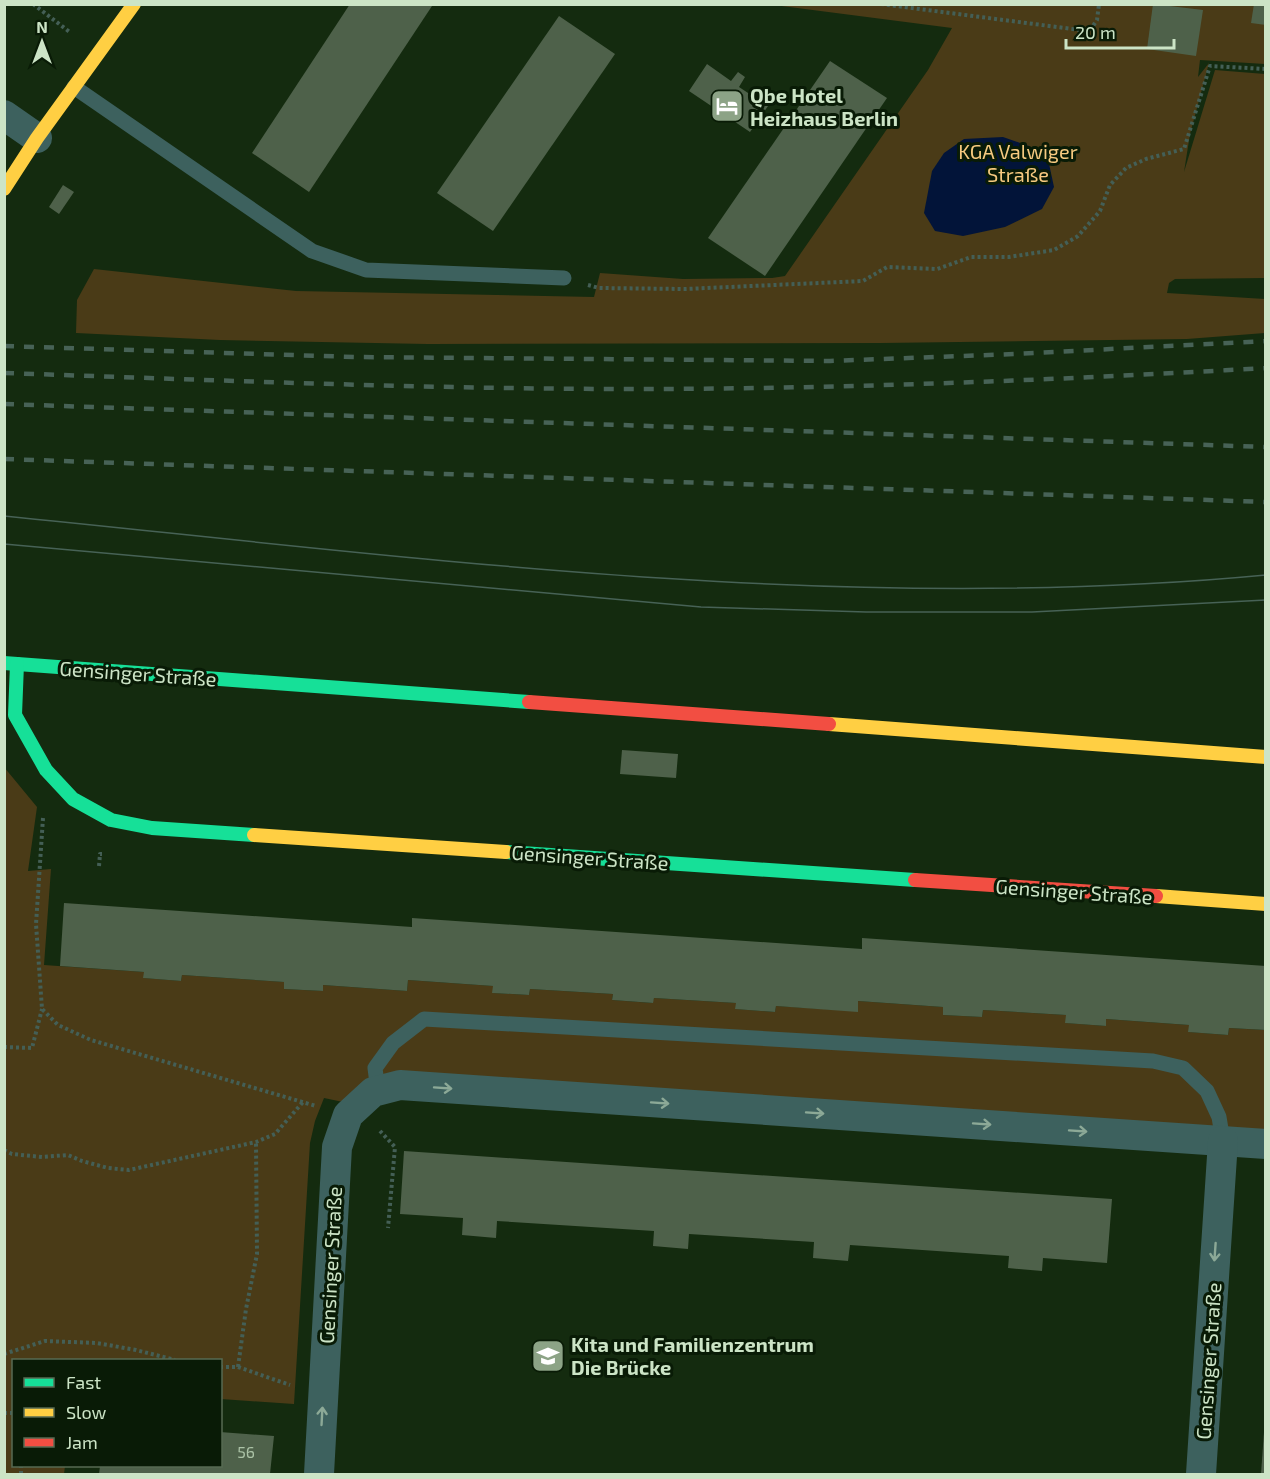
<svg xmlns="http://www.w3.org/2000/svg" width="1270" height="1479" font-family="'Exo 2',sans-serif">
<style>
.green{fill:#4a3b17}
.water{fill:#021439}
.building{fill:#4e614a}
.lines{fill:none;stroke-linecap:round;stroke-linejoin:round}
.path{stroke:#445f56;stroke-width:4;stroke-dasharray:3 3;stroke-linecap:butt}
.lane{stroke:#3d615e;stroke-width:15}
.street{stroke:#3d615e;stroke-width:30}
.fast{stroke:#16e098;stroke-width:14}
.slow{stroke:#ffcf43;stroke-width:14}
.jam{stroke:#f24e42;stroke-width:14}
.tram{stroke:#476256;stroke-width:1.5}
.rail{stroke:#476256;stroke-width:4.5;stroke-dasharray:10 10;stroke-linecap:butt}
.oneway{stroke:#8ca997}
.labels{text-anchor:middle;dominant-baseline:central;stroke-width:6;stroke-linejoin:round;paint-order:stroke}
.number-label{font-size:16px;fill:#acc3a7}
.poi-label{font-size:20px;font-weight:bold;fill:#cce4c6;stroke:#091b06;text-anchor:start}
.park-label{font-size:20px;fill:#f6ca80;stroke:#091b06}
.street-label{font-size:20px;fill:#cce4c6;stroke:#091b06}
</style>
<rect width="100%" height="100%" fill="#142b0f"/>
<g class="green">
<polygon points="774,5 1265,5 1265,64 1200,60 1198,77 1209,63 1190,134 1184,172 1215,70 1265,74 1265,278 1175,279 1169,283 1167,293 1265,299 1265,333 1187,339 881,343 428,344 220,340 76,333 77,300 94,269 296,291 594,297 600,273 683,279 772,278 785,276 928,70 952,28"/>
<polygon points="4,767 37,807 28,871 51,869 44,965 144,972 144,978 181,981 182,975 284,982 284,989 322,991 323,985 407,991 408,980 493,986 493,993 529,995 530,989 613,994 612,1000 652,1003 654,998 736,1003 736,1009 775,1012 776,1006 857,1011 858,1001 943,1007 943,1015 982,1017 983,1010 1066,1015 1066,1023 1106,1026 1106,1019 1189,1025 1189,1032 1228,1035 1229,1028 1265,1030 1265,1130 410,1074 343,1102 324,1098 315,1121 310,1143 294,1404 221,1399 220,1360 14,1360 14,1466 65,1466 64,1474 5,1474"/>
</g>
<polygon class="water" points="1003,137 1029,146 1048,159 1054,187 1042,209 1005,227 963,236 935,231 924,213 932,171 944,153 964,139"/>
<g class="building">
<polygon points="350,4 432,6 309,192 252,153"/>
<polygon points="1153,4 1203,10 1196,56 1147,49"/>
<polygon points="1254,4 1266,4 1266,25 1251,23"/>
<polygon points="559,16 615,54 493,231 437,193"/>
<polygon points="830,61 887,98 765,276 708,238"/>
<polygon points="707,64 731,81 738,72 745,77 739,87 768,106 750,132 689,91"/>
<polygon points="63,185 74,192 59,214 49,207"/>
<polygon points="622,750 678,754 676,778 620,774"/>
<polygon points="64,903 412,927 412,918 862,949 862,938 1266,966 1266,1030 1229,1028 1228,1035 1188,1032 1189,1025 1106,1019 1106,1026 1065,1023 1066,1015 983,1010 982,1017 943,1015 943,1007 858,1001 858,1012 776,1006 775,1012 735,1009 736,1003 654,998 653,1003 612,1000 613,994 530,989 529,995 492,993 493,986 408,980 407,991 323,985 323,991 284,989 284,982 182,975 181,981 143,978 144,972 60,966"/>
<polygon points="404,1151 1112,1199 1107,1263 1043,1258 1042,1271 1008,1268 1009,1256 850,1245 848,1261 813,1258 814,1242 689,1234 688,1249 653,1246 654,1231 497,1221 496,1238 462,1235 463,1218 400,1214"/>
<polygon points="220,1432 274,1436 270,1474 99,1474 100,1466 220,1466"/>
<polygon points="1264,1432 1266,1432 1266,1474 1261,1474"/>
</g>
<g class="lines">
<g class="path">
<polyline points="33,4 71,33"/>
<polyline points="881,4 1080,30 1091,29 1097,20 1099,4"/>
<polyline points="588,285 599,288 685,289 863,281 887,267 937,269 971,257 1009,257 1054,250 1078,236 1100,211 1110,185 1126,168 1146,159 1184,149 1210,66 1266,69"/>
<polyline points="43,818 36,924 42,1009 58,1025 91,1040 316,1106"/>
<polyline points="99,866 100,854 102,854"/>
<polyline points="4,1047 32,1048 42,1009"/>
<polyline points="380,1131 395,1147 388,1228"/>
<polyline points="4,1150 12,1154 42,1157 68,1155 82,1161 108,1168 129,1170 256,1142 275,1134 303,1102"/>
<polyline points="4,1354 45,1341 97,1343 136,1350 175,1360"/>
<polyline points="220,1367 238,1367 290,1385"/>
<polyline points="238,1367 246,1309 257,1254 256,1142"/>
<polyline points="4,1413 14,1413"/>
<polyline points="21,1474 21,1466"/>
</g>
<g class="lane">
<polyline points="74,87 312,251 366,270 564,278"/>
<polyline points="378,1091 375,1068 393,1043 424,1019 1153,1061 1183,1068 1207,1091 1219,1117 1223,1141"/>
</g>
<g class="street">
<polyline points="4,115 37,138"/>
<polyline points="319,1474 337,1147 348,1115 373,1092 400,1085 1266,1144"/>
<polyline points="1201,1474 1223,1141"/>
</g>
<g class="fast">
<polyline points="4,663 529,702"/>
<polyline points="17,664 15,715 46,770 73,799 111,820 152,828 254,835"/>
<polyline points="506,852 915,880"/>
</g>
<g class="slow">
<polyline points="4,189 37,138 134,4"/>
<polyline points="829,724 1266,757"/>
<polyline points="254,835 506,852"/>
<polyline points="1156,896 1266,904"/>
</g>
<g class="jam">
<polyline points="529,702 829,724"/>
<polyline points="915,880 1156,896"/>
</g>
<g class="tram">
<path d="M4,516c419,42 841,99 1262,59"/>
<polyline points="4,544 701,607 866,612 1032,612 1266,600"/>
</g>
<g class="rail">
<polyline points="4,346 354,357 830,361 1014,354 1266,341"/>
<path d="M4,373c210,7 419,16 628,16 211,0 423,-9 634,-21"/>
<polyline points="4,404 1266,447"/>
<polyline points="4,459 1266,502"/>
</g>
</g>
<defs><path id="oneway-shaft" d="M-6 0H5M1.5-3L5.5 0L1.5 3" fill="none" stroke-width="1.6" stroke-linecap="round" stroke-linejoin="round" transform="scale(1.5)"/></defs>
<g class="oneway">
<use href="#oneway-shaft" transform="translate(443 1088) rotate(4)"/>
<use href="#oneway-shaft" transform="translate(660 1103) rotate(4)"/>
<use href="#oneway-shaft" transform="translate(815 1113) rotate(4)"/>
<use href="#oneway-shaft" transform="translate(982 1124) rotate(4)"/>
<use href="#oneway-shaft" transform="translate(1078 1131) rotate(4)"/>
<use href="#oneway-shaft" transform="translate(1215 1252) rotate(94)"/>
<use href="#oneway-shaft" transform="translate(322 1416) rotate(-87)"/>
</g>
<defs>
<g id="hotel-square" transform="scale(1.725)"><rect x="-9" y="-9" width="18" height="18" rx="4" fill="#8ca386" stroke="#091b06"/><path d="M-6-4.5h1.5V1H6V5H4.5V3h-9V5H-6ZM-4 0a1.8 1.8 0 1 1 3.6 0ZM.5 0V-2.5h3Q6-2.5 6 0Z" fill="#fff"/></g>
<g id="school-square" transform="scale(1.725)"><rect x="-9" y="-9" width="18" height="18" rx="4" fill="#8ca386" stroke="#091b06"/><path d="M0-5L7-2L0 1L-7-2ZM-4 1L0 2.5L4 1V4Q0 6-4 4Z" fill="#fff"/></g>
</defs>
<g fill-rule="evenodd">
<use href="#hotel-square" x="727" y="106"/>
<use href="#school-square" x="548" y="1356"/>
</g>
<g class="labels">
<g class="number-label">
<text x="246" y="1451">56</text>
</g>
<g class="poi-label">
<text x="750" y="95">Qbe Hotel<tspan x="750" dy="23">Heizhaus Berlin</tspan></text>
<text x="571" y="1344">Kita und Familienzentrum<tspan x="571" dy="23">Die Brücke</tspan></text>
</g>
<g class="park-label">
<text x="1018" y="151">KGA Valwiger<tspan x="1018" dy="23">Straße</tspan></text>
</g>
<g class="street-label">
<text transform="translate(138 673) rotate(4)">Gensinger Straße</text>
<text transform="translate(590 857) rotate(4)">Gensinger Straße</text>
<text transform="translate(1074 891) rotate(4)">Gensinger Straße</text>
<text transform="translate(330 1265) rotate(-87)">Gensinger Straße</text>
<text transform="translate(1208 1361) rotate(-86)">Gensinger Straße</text>
</g>
</g>
<rect width="1270" height="1479" fill="none" stroke="#cce4c6" stroke-width="12"/>
<rect x="12" y="1359" width="210" height="108" fill="#091b06" stroke="#576b53" stroke-width="1.5"/>
<rect x="24" y="1378" width="30" height="9" fill="#16e098" stroke="#576b53" stroke-width="1.5"/>
<text x="66" y="1389" font-size="18" fill="#cce4c6">Fast</text>
<rect x="24" y="1408" width="30" height="9" fill="#ffcf43" stroke="#576b53" stroke-width="1.5"/>
<text x="66" y="1419" font-size="18" fill="#cce4c6">Slow</text>
<rect x="24" y="1438" width="30" height="9" fill="#f24e42" stroke="#576b53" stroke-width="1.5"/>
<text x="66" y="1449" font-size="18" fill="#cce4c6">Jam</text>
<g transform="translate(42 42)" stroke="#091b06" stroke-width="4.5" paint-order="stroke">
<path d="M0-4.5L10 22L0 15L-10 22Z" fill="#cce4c6"/>
<text y="-9" font-size="16" font-weight="bold" text-anchor="middle" fill="#cce4c6">N</text>
</g>
<path d="M1066 39v9h108v-9" fill="none" stroke="#cce4c6" stroke-width="3"/>
<text x="1075" y="39" font-size="18" fill="#cce4c6" stroke="#091b06" stroke-width="4.5" paint-order="stroke">20 m</text>
</svg>
